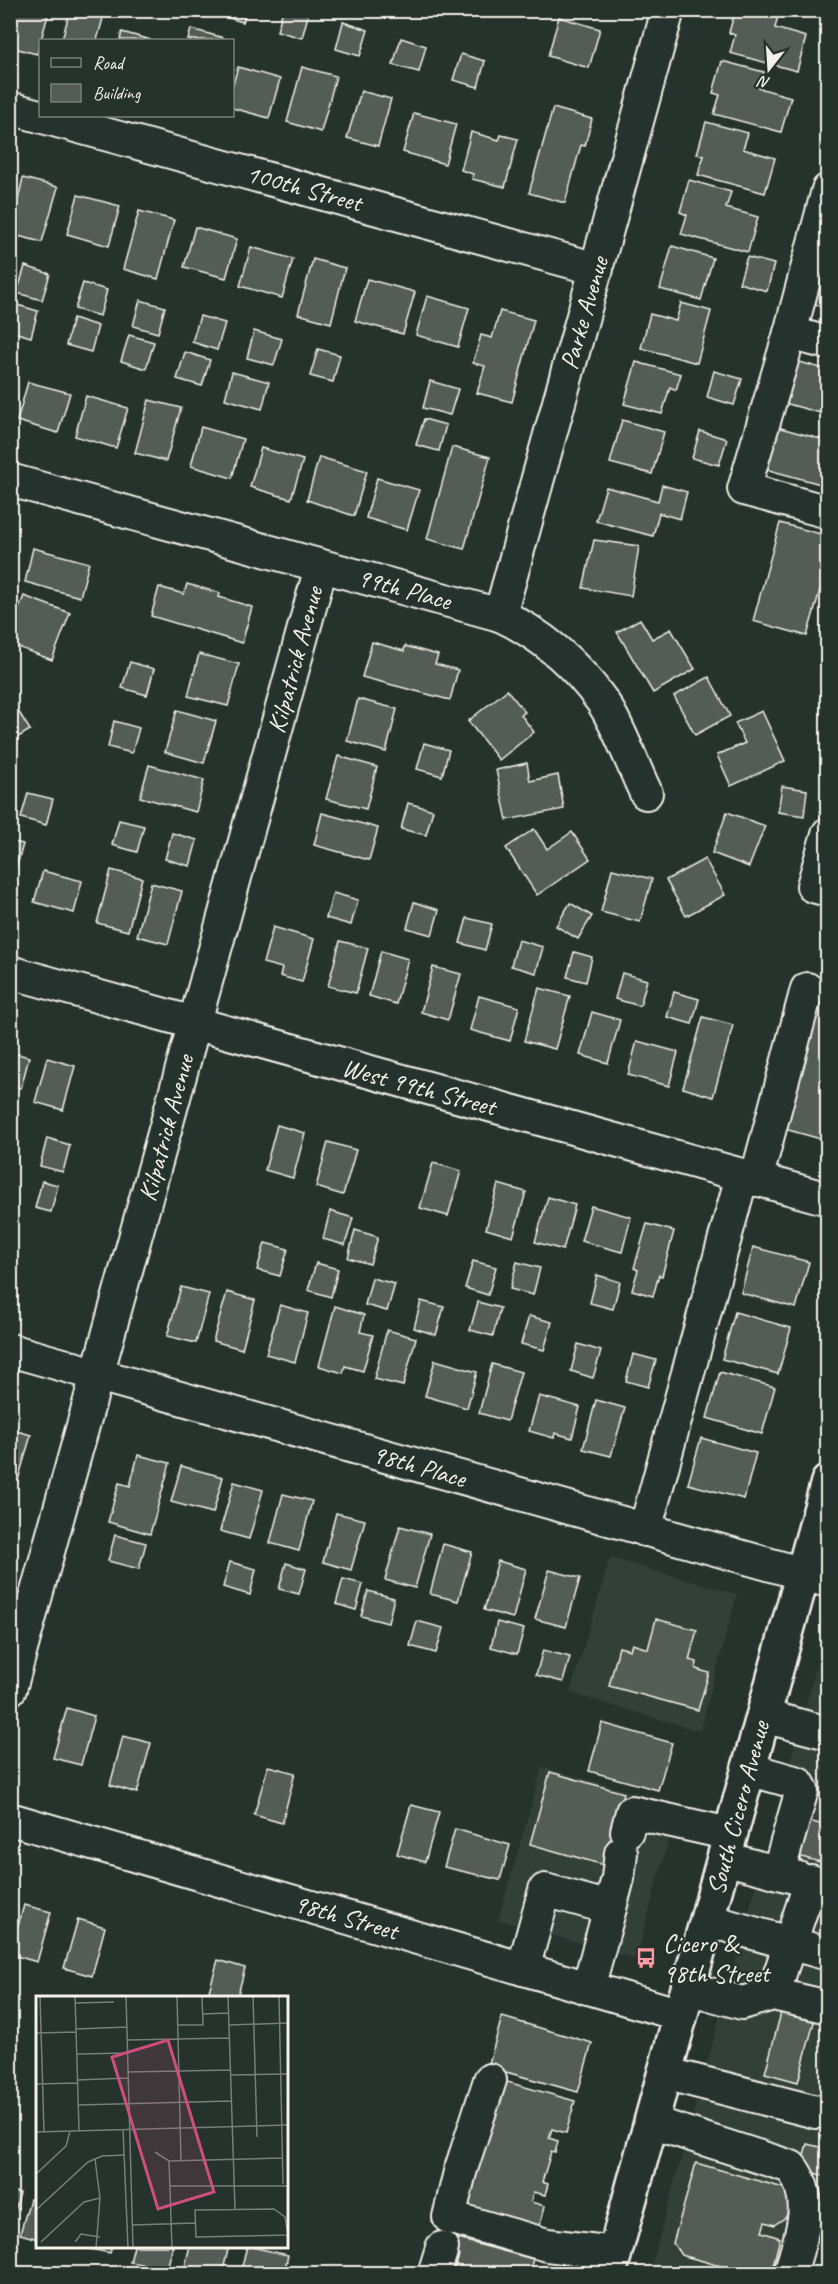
<svg xmlns="http://www.w3.org/2000/svg" width="838" height="2284" font-family="Caveat,sans-serif">
<style>
.built{fill:#333f39}
.building{fill:#525c55;stroke:#f4f1e8;stroke-width:1.5}
.lines{fill:none;stroke-linecap:round;stroke-linejoin:round}
.minor-casing{stroke:#f4f1e8;stroke-width:36}
.major-casing{stroke:#f4f1e8;stroke-width:38}
.minor{stroke:#26332d;stroke-width:32}
.major{stroke:#26332d;stroke-width:33}
.labels{text-anchor:middle;dominant-baseline:central;stroke-width:4.5;stroke-linejoin:round;paint-order:stroke}
.street-label{font-size:26px;fill:#f4f1e8;stroke:#26332d}
.poi-label{font-size:26px;fill:#f4f1e8;stroke:#26332d;text-anchor:start}
.inset-road{fill:none;stroke:#787f78;stroke-width:1.5}
.view{fill:#ce4e7e;fill-opacity:0.15;stroke:#ce4e7e;stroke-width:3}
.inset-edge{fill:none;stroke:#f4f1e8;stroke-width:3}
</style>
<rect width="100%" height="100%" fill="#26332d"/>
<filter id="ink" filterUnits="userSpaceOnUse"><feTurbulence type="fractalNoise" baseFrequency=".0167" numOctaves="2"/><feDisplacementMap in="SourceGraphic" scale="12" xChannelSelector="R" yChannelSelector="G"/><feConvolveMatrix kernelMatrix="1 2 1 2 8 2 1 2 1" color-interpolation-filters="sRGB"/></filter>
<g filter="url(#ink)">
<g class="built">
<polygon points="610,1558 737,1594 700,1731 570,1693"/>
<polygon points="827,1628 827,2204 808,2273 649,2274"/>
<polygon points="542,1767 678,1805 636,1959 498,1920"/>
</g>
<g class="building">
<polygon points="10,10 33,10 48,15 37,54 10,47"/>
<polygon points="70,10 105,11 97,40 62,40"/>
<polygon points="219,10 247,10 243,22 218,15"/>
<polygon points="283,10 309,12 302,38 277,31"/>
<polygon points="735,10 779,12 775,28 806,37 797,71 730,53 735,35 729,33"/>
<polygon points="559,17 600,29 589,68 548,56"/>
<polygon points="343,22 368,30 360,56 336,49"/>
<polygon points="191,29 224,38 223,40 188,40"/>
<polygon points="122,32 151,40 120,40"/>
<polygon points="401,38 426,46 419,72 393,65"/>
<polygon points="461,54 485,61 478,87 453,80"/>
<polygon points="722,61 764,72 759,88 791,97 781,132 714,114 720,95 713,93"/>
<polygon points="238,67 280,79 269,118 232,108 232,87"/>
<polygon points="302,67 336,76 321,132 287,122"/>
<polygon points="361,91 391,99 378,146 347,138"/>
<polygon points="553,108 592,119 585,146 581,145 565,203 529,193"/>
<polygon points="414,113 456,124 445,164 403,152"/>
<polygon points="706,122 748,133 743,149 775,158 765,193 698,175 704,156 697,154"/>
<polygon points="471,132 499,140 501,135 518,139 505,187 472,179 473,174 461,170"/>
<polygon points="23,178 58,187 42,242 10,234"/>
<polygon points="689,180 731,192 726,208 758,217 748,252 681,234 687,215 680,212"/>
<polygon points="78,195 120,206 109,246 67,234"/>
<polygon points="139,211 174,220 158,279 123,269"/>
<polygon points="195,227 237,239 226,278 184,267"/>
<polygon points="672,246 713,258 701,300 660,289"/>
<polygon points="251,247 293,259 282,298 240,286"/>
<polygon points="747,257 774,264 767,291 739,283"/>
<polygon points="313,259 345,268 331,323 298,314"/>
<polygon points="822,261 828,263 828,308 810,303"/>
<polygon points="25,266 50,274 42,300 17,293"/>
<polygon points="367,279 415,292 403,334 355,321"/>
<polygon points="83,283 107,290 100,316 75,309"/>
<polygon points="427,296 469,308 458,347 416,335"/>
<polygon points="140,300 165,307 158,333 133,326"/>
<polygon points="681,303 711,311 697,363 641,348 650,314 676,321"/>
<polygon points="14,304 38,311 31,337 10,331"/>
<polygon points="500,311 534,320 512,402 477,393 485,366 473,363 481,335 492,338"/>
<polygon points="200,316 225,323 217,350 192,342"/>
<polygon points="73,318 98,326 91,352 66,345"/>
<polygon points="254,331 282,339 274,365 247,358"/>
<polygon points="129,335 154,342 146,369 121,361"/>
<polygon points="318,349 340,355 333,382 310,376"/>
<polygon points="185,352 210,360 202,386 177,379"/>
<polygon points="796,361 828,370 828,415 784,403"/>
<polygon points="636,362 681,374 676,390 670,387 662,414 624,404"/>
<polygon points="714,371 742,379 734,405 707,397"/>
<polygon points="232,372 269,382 262,409 225,399"/>
<polygon points="430,381 458,389 450,415 423,408"/>
<polygon points="28,382 70,393 58,433 17,421"/>
<polygon points="86,396 128,408 116,448 75,436"/>
<polygon points="149,400 181,408 166,461 135,453"/>
<polygon points="424,419 446,425 439,451 416,445"/>
<polygon points="622,420 664,432 652,474 610,463"/>
<polygon points="201,427 243,439 232,478 191,466"/>
<polygon points="777,427 828,441 828,486 765,469"/>
<polygon points="700,431 727,439 719,465 692,458"/>
<polygon points="452,447 490,457 464,549 427,539"/>
<polygon points="261,448 303,460 291,499 250,487"/>
<polygon points="319,457 367,471 354,516 307,500"/>
<polygon points="377,478 419,490 407,530 366,518"/>
<polygon points="662,485 687,492 680,519 659,513 653,536 596,521 606,487 658,501"/>
<polygon points="780,523 828,536 828,562 807,636 753,621"/>
<polygon points="594,540 639,546 631,596 583,588"/>
<polygon points="33,548 89,563 80,597 25,582"/>
<polygon points="187,584 220,593 219,597 252,607 242,643 151,616 159,587 184,594"/>
<polygon points="24,596 70,613 52,660 10,644 10,631"/>
<polygon points="640,619 652,639 671,629 695,669 653,693 617,632"/>
<polygon points="372,642 404,651 405,646 438,655 435,664 458,670 450,700 362,677"/>
<polygon points="199,654 239,664 228,706 188,696"/>
<polygon points="130,662 154,669 147,695 122,688"/>
<polygon points="709,677 730,716 695,735 674,696"/>
<polygon points="507,690 525,712 521,715 534,732 499,760 468,721"/>
<polygon points="10,698 30,730 10,742"/>
<polygon points="358,699 397,709 386,752 347,741"/>
<polygon points="177,710 216,721 204,763 165,752"/>
<polygon points="762,711 785,761 731,786 717,755 745,743 735,723"/>
<polygon points="114,721 139,728 132,753 108,747"/>
<polygon points="424,743 449,750 442,776 417,769"/>
<polygon points="338,756 377,767 366,809 326,799"/>
<polygon points="527,763 530,781 558,775 564,809 507,820 496,770"/>
<polygon points="149,765 204,780 196,812 140,797"/>
<polygon points="782,786 807,790 804,816 778,812"/>
<polygon points="28,793 53,799 46,825 21,818"/>
<polygon points="408,803 433,810 426,835 401,829"/>
<polygon points="727,812 765,826 749,867 712,853"/>
<polygon points="322,813 378,828 369,860 314,845"/>
<polygon points="119,820 144,826 137,852 112,845"/>
<polygon points="534,829 547,849 572,832 590,859 537,895 506,848"/>
<polygon points="172,833 197,840 190,866 165,859"/>
<polygon points="10,841 23,844 10,890"/>
<polygon points="705,859 725,895 686,916 666,880"/>
<polygon points="612,869 652,879 640,922 601,912"/>
<polygon points="111,870 142,878 128,931 97,923"/>
<polygon points="43,871 82,881 74,913 34,902"/>
<polygon points="151,883 182,891 168,944 137,936"/>
<polygon points="333,893 358,900 351,925 326,918"/>
<polygon points="414,902 439,910 432,935 407,928"/>
<polygon points="570,903 592,916 578,939 556,926"/>
<polygon points="467,918 492,924 485,950 460,943"/>
<polygon points="273,927 314,939 302,982 280,976 282,968 263,963"/>
<polygon points="518,940 543,947 536,973 511,966"/>
<polygon points="340,941 368,948 356,993 328,986"/>
<polygon points="381,951 408,959 396,1004 369,996"/>
<polygon points="574,952 592,957 586,982 567,977"/>
<polygon points="433,967 461,974 448,1020 421,1012"/>
<polygon points="622,973 647,980 640,1006 615,999"/>
<polygon points="539,988 570,996 555,1049 524,1041"/>
<polygon points="674,992 699,999 692,1024 667,1017"/>
<polygon points="479,996 519,1007 510,1041 470,1030"/>
<polygon points="815,1004 828,1008 828,1141 781,1128"/>
<polygon points="592,1012 620,1020 608,1063 580,1055"/>
<polygon points="703,1017 733,1025 713,1097 683,1088"/>
<polygon points="637,1041 678,1052 669,1086 628,1075"/>
<polygon points="10,1052 29,1057 21,1088 10,1085"/>
<polygon points="47,1058 75,1066 63,1110 35,1102"/>
<polygon points="277,1125 305,1133 293,1178 265,1170"/>
<polygon points="47,1138 70,1145 63,1172 40,1166"/>
<polygon points="328,1142 356,1150 343,1195 316,1187"/>
<polygon points="433,1163 461,1171 448,1216 420,1208"/>
<polygon points="42,1181 58,1185 51,1212 35,1208"/>
<polygon points="498,1184 526,1192 513,1237 486,1229"/>
<polygon points="548,1197 575,1205 563,1250 535,1242"/>
<polygon points="591,1206 631,1217 622,1252 581,1241"/>
<polygon points="330,1211 353,1218 345,1245 323,1239"/>
<polygon points="647,1224 674,1231 662,1276 659,1275 653,1296 632,1290 638,1270 634,1268"/>
<polygon points="355,1230 378,1237 370,1264 348,1258"/>
<polygon points="265,1243 288,1249 280,1276 257,1270"/>
<polygon points="753,1247 809,1262 796,1308 741,1293"/>
<polygon points="473,1261 496,1267 488,1295 465,1288"/>
<polygon points="517,1262 540,1268 533,1295 510,1289"/>
<polygon points="316,1263 338,1269 331,1297 308,1290"/>
<polygon points="597,1275 620,1282 613,1309 590,1303"/>
<polygon points="372,1278 395,1284 387,1311 365,1305"/>
<polygon points="181,1287 209,1294 196,1343 167,1336"/>
<polygon points="227,1292 255,1300 242,1349 213,1341"/>
<polygon points="421,1301 444,1307 436,1335 414,1328"/>
<polygon points="478,1302 500,1308 493,1336 470,1330"/>
<polygon points="280,1305 308,1313 295,1362 266,1354"/>
<polygon points="335,1306 364,1315 360,1332 373,1335 363,1371 345,1366 343,1373 319,1366"/>
<polygon points="735,1312 791,1328 778,1374 722,1359"/>
<polygon points="529,1316 552,1322 544,1350 521,1344"/>
<polygon points="387,1330 416,1338 403,1386 374,1379"/>
<polygon points="578,1344 601,1351 593,1378 571,1371"/>
<polygon points="633,1354 656,1360 648,1387 626,1381"/>
<polygon points="435,1360 477,1372 467,1408 425,1396"/>
<polygon points="492,1364 521,1372 507,1421 479,1413"/>
<polygon points="720,1372 775,1387 762,1434 707,1418"/>
<polygon points="539,1396 580,1407 572,1438 555,1433 554,1438 529,1431"/>
<polygon points="596,1400 625,1408 611,1456 583,1449"/>
<polygon points="10,1429 31,1435 12,1501 10,1500"/>
<polygon points="701,1438 756,1453 744,1499 688,1484"/>
<polygon points="138,1455 170,1463 150,1534 108,1522 119,1483 130,1486"/>
<polygon points="181,1466 223,1477 213,1513 171,1502"/>
<polygon points="234,1482 263,1490 249,1539 220,1531"/>
<polygon points="283,1494 312,1501 299,1551 270,1543"/>
<polygon points="336,1513 365,1520 351,1570 323,1562"/>
<polygon points="400,1526 430,1534 415,1588 385,1580"/>
<polygon points="115,1535 146,1543 139,1569 108,1561"/>
<polygon points="443,1544 472,1552 458,1601 430,1594"/>
<polygon points="498,1561 526,1569 513,1618 484,1610"/>
<polygon points="230,1562 256,1569 250,1595 223,1587"/>
<polygon points="286,1563 306,1569 299,1594 279,1589"/>
<polygon points="549,1570 580,1578 566,1627 535,1619"/>
<polygon points="343,1579 363,1584 356,1610 336,1604"/>
<polygon points="368,1591 394,1598 388,1623 361,1616"/>
<polygon points="656,1619 697,1630 689,1660 697,1662 696,1669 709,1673 698,1710 609,1686 619,1647 630,1650 632,1644 648,1649"/>
<polygon points="417,1621 443,1628 436,1653 410,1646"/>
<polygon points="497,1622 524,1629 517,1654 491,1647"/>
<polygon points="543,1650 570,1657 563,1682 536,1675"/>
<polygon points="67,1708 94,1716 81,1765 53,1758"/>
<polygon points="602,1723 672,1743 658,1790 589,1771"/>
<polygon points="123,1736 151,1743 137,1793 110,1785"/>
<polygon points="268,1766 295,1773 282,1823 254,1815"/>
<polygon points="550,1772 624,1793 614,1827 631,1855 608,1849 604,1865 530,1844"/>
<polygon points="411,1805 439,1812 425,1862 397,1854"/>
<polygon points="796,1818 828,1826 828,1864 786,1853"/>
<polygon points="455,1829 510,1845 500,1880 444,1867"/>
<polygon points="24,1905 51,1912 37,1962 10,1954"/>
<polygon points="78,1919 105,1927 92,1976 64,1968"/>
<polygon points="218,1960 245,1968 237,1998 207,1998"/>
<polygon points="782,2009 815,2018 798,2082 765,2073"/>
<polygon points="502,2017 592,2043 578,2092 488,2067"/>
<polygon points="500,2080 575,2101 566,2133 552,2129 549,2138 558,2141 555,2153 551,2152 542,2182 548,2184 545,2195 533,2192 531,2202 545,2206 537,2235 464,2215"/>
<polygon points="807,2144 828,2149 825,2176 800,2169"/>
<polygon points="696,2163 794,2191 786,2217 774,2225 765,2222 762,2232 780,2238 771,2274 750,2274 681,2255 673,2243"/>
<polygon points="10,2191 20,2193 11,2225 10,2225"/>
<polygon points="30,2199 38,2201 38,2239 20,2234"/>
<polygon points="458,2239 533,2259 529,2274 454,2274 459,2255 454,2254"/>
<polygon points="74,2246 112,2246 110,2253"/>
<polygon points="134,2246 173,2246 167,2269 130,2262"/>
<polygon points="190,2246 216,2246 228,2250 222,2274 183,2274"/>
<polygon points="247,2246 288,2255 284,2274 240,2274"/>
</g>
<g class="lines">
<g class="minor-casing">
<g id="minor">
<polyline points="10,108 597,269"/>
<polyline points="790,333 828,190"/>
<polyline points="828,343 790,333 744,489 828,512"/>
<path d="M10,480l490,135c41,19 75,48 102,86 17,25 30,63 44,92"/>
<polyline points="500,615 668,10"/>
<polyline points="828,834 813,886 828,890"/>
<polyline points="10,972 828,1199"/>
<polyline points="756,1180 807,989"/>
<polyline points="10,1350 828,1581"/>
<polyline points="645,1530 742,1176"/>
<polyline points="10,1689 321,567"/>
<polyline points="763,1716 828,1733"/>
<polyline points="748,1769 798,1783 802,1790 778,1873"/>
<polyline points="10,1819 681,2015"/>
<polyline points="627,1831 632,1812 730,1834"/>
<polyline points="724,1858 798,1878"/>
<polyline points="707,1920 828,1954"/>
<polyline points="523,1969 545,1890 610,1908 618,1878 621,1853"/>
<polyline points="588,1988 610,1908"/>
<polyline points="688,1988 742,2003 773,1994 828,2007"/>
<polyline points="773,1994 811,1881"/>
<polyline points="664,2073 816,2112 828,2110"/>
<polyline points="490,2080 460,2172 449,2217 547,2245 615,2253"/>
<path d="M651,2122l140,45c26,34 9,70 -1,107"/>
<polyline points="434,2274 442,2248"/>
</g>
</g>
<g class="major-casing">
<polyline id="major" points="609,2274 828,1482"/>
</g>
<use href="#minor" class="minor"/>
<use href="#major" class="major"/>
</g>
</g>
<defs>
<g id="bus-bare" transform="scale(1.62)"><path d="M-5-6H5V4H4V6H2V4H-2V6H-4V4H-5ZM-3.5-4V0h7V-4ZM-3.5 1.2v1.5H-2V1.2ZM2 1.2v1.5H3.5V1.2Z" fill="#ff9aa2" stroke="#26332d" stroke-width="2.5" paint-order="stroke"/></g>
</defs>
<g fill-rule="evenodd">
<use href="#bus-bare" x="646" y="1958"/>
</g>
<g class="labels">
<g class="street-label">
<text transform="translate(304 188) rotate(15)">100th Street</text>
<text transform="translate(584 313) rotate(-74)">Parke Avenue</text>
<text transform="translate(404 589) rotate(15)">99th Place</text>
<text transform="translate(295 660) rotate(-75)">Kilpatrick Avenue</text>
<text transform="translate(419 1087) rotate(15)">West 99th Street</text>
<text transform="translate(166 1128) rotate(-75)">Kilpatrick Avenue</text>
<text transform="translate(419 1466) rotate(16)">98th Place</text>
<text transform="translate(738 1808) rotate(-75)">South Cicero Avenue</text>
<text transform="translate(346 1917) rotate(16)">98th Street</text>
</g>
<g class="poi-label">
<text x="663" y="1943">Cicero &amp;<tspan x="663" dy="30">98th Street</tspan></text>
</g>
</g>
<g transform="translate(36 1996)">
<rect width="252" height="252" fill="#26332d"/>
<path class="inset-road" d="M4,0l4,136M39,0l4,134M90,0l7,252M141,0l4,165M192,0l7,213M217,0l4,141M243,0l4,188M39,7l39,-1M167,18l25,-1M142,29h25l-1,-29M193,29l59,-2M40,33l51,-2M0,37l40,-1M91,44l102,-2M41,58l50,-1M92,76l102,-2M194,79l58,-1M41,84l51,-2M0,88l41,-1M42,109l153,-4M87,133l5,119M0,136l252,-7M119,156l14,9 114,-3M59,163l5,39 -4,50M133,165l3,87M0,178l30,-28 4,-15M133,190h119M238,213l11,8 3,18 -92,2 -1,-27zM0,214l52,-48 14,-6 23,-1M96,229l63,-2M5,246l43,-40 16,-4M39,246l6,-8 19,3"/>
<path class="view" d="M132,44l46,152 -56,17 -46,-152z"/>
<rect width="252" height="252" class="inset-edge"/>
</g>
<rect width="838" height="2284" fill="none" stroke="#26332d" stroke-width="36"/>
<rect x="18" y="18" width="802" height="2248" fill="none" stroke="#f4f1e8" stroke-width="2" filter="url(#ink)"/>
<rect x="39" y="39" width="195" height="78" fill="#26332d" stroke="#787f78" stroke-width="1.5"/>
<rect x="51" y="58" width="30" height="9" fill="#26332d" stroke="#787f78" stroke-width="1.5"/>
<text x="93" y="69" font-size="18" fill="#f4f1e8">Road</text>
<rect x="51" y="84" width="30" height="18" fill="#525c55" stroke="#787f78" stroke-width="1.5"/>
<text x="93" y="99" font-size="18" fill="#f4f1e8">Building</text>
<g transform="translate(769 69) rotate(197)" stroke="#26332d" stroke-width="4.5" paint-order="stroke">
<path d="M0-4.5L10 22L0 15L-10 22Z" fill="#f4f1e8"/>
<text y="-9" font-size="16" font-weight="bold" text-anchor="middle" fill="#f4f1e8">N</text>
</g>
</svg>
